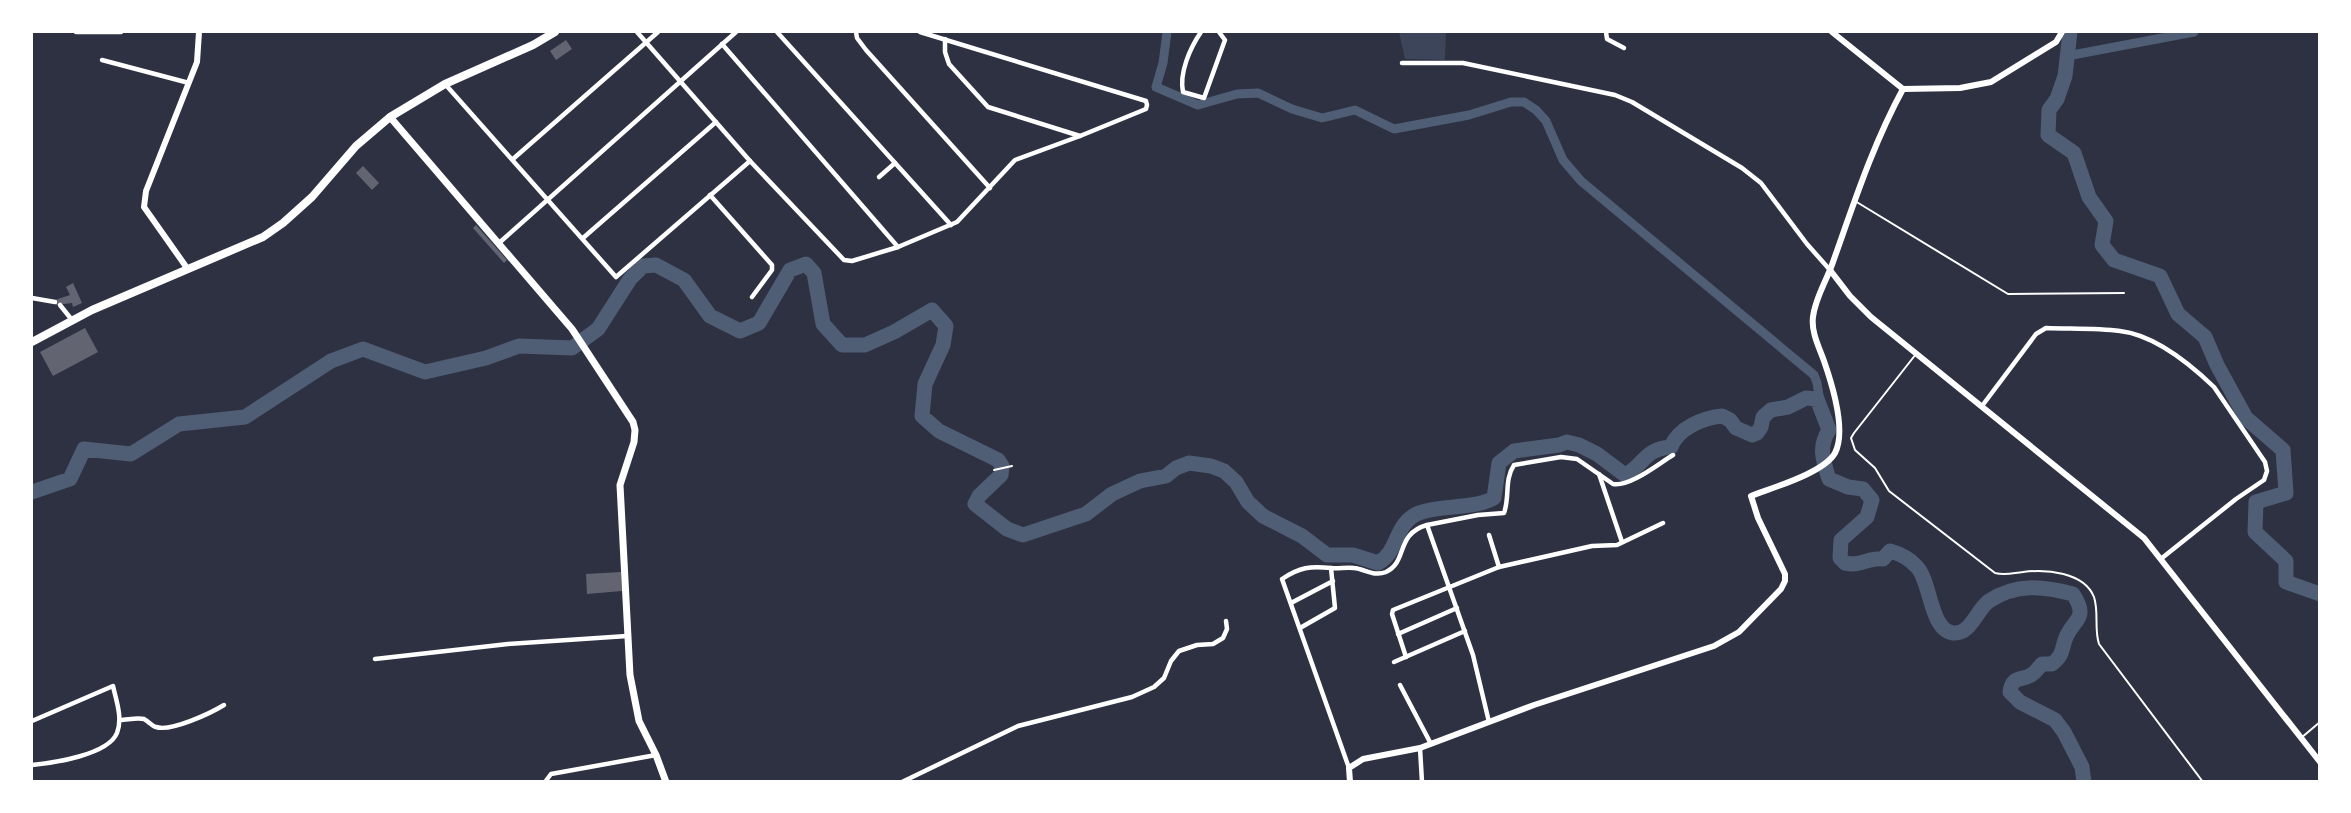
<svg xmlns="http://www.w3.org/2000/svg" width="2351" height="813" font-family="'Source Serif 4',serif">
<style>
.green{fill:#3c4559}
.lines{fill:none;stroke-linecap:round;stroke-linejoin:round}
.canal{stroke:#4f5d75;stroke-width:9}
.river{stroke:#4f5d75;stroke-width:15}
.building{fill:#626471}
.service{stroke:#fff;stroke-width:2}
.minor{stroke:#fff;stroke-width:4.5}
.tertiary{stroke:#fff;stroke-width:6}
.secondary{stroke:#fff;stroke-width:7}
.primary{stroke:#fff;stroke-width:8}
</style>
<rect width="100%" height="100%" fill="#2d3142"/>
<polygon class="green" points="1399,32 1446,32 1445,60 1405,59"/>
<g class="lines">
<g class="canal">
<polyline points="1167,32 1163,63 1156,87 1198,105 1237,94 1258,93 1292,109 1322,118 1355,110 1394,129 1469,115 1511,102 1524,102 1536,110 1546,121 1563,160 1581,181 1814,375 1817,383 1821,408"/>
<polyline points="2067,56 2194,32"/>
</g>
<g class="river">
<polyline points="2070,32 2065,76 2057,99 2049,110 2048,135 2074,153 2089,197 2106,221 2102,245 2114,260 2160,276 2178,314 2205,337 2217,365 2246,418 2283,450 2286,493 2256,502 2255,532 2286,561 2286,582 2320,594"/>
<path d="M32,492l38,-13 14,-30 47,5 48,-30 66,-7 86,-56 32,-12 62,23 61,-14 33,-12 53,2 26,-19 32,-50 13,-13 13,-1 28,15 26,36 30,15 19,-8 31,-53 16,-6 8,9 9,51 19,21h23l29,-13 38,-22 14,16 -3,19 -18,39 -3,32 17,15 59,29 4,6 -1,9 -22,21 -4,8 32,25 16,6 63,-21 26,-20 28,-13 26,-5 10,-8 13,-5 22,3 13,5 12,11 12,20 15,14 39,20 25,19h26l25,8c21,-11 16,-40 41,-50 23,-9 53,-3 75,-15l5,-35 15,-12 45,-6 8,-3 12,3 18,9 28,21c19,-9 18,-26 46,-28 7,-19 32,-29 51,-31l8,4 6,8 16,7 5,-2 4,-6 2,-10 8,-7 17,-3 18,-9 11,1 12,31c-11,17 -6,30 0,49l19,8 15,2 9,11 -5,17 -26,23 -1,18 5,5c13,4 25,-6 38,-4l7,-8c11,3 20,8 27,16 14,15 13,63 36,66 18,2 24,-24 36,-32 27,-18 55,-15 84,-7 17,26 -1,25 -8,46 -4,12 -2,15 -13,24h-10c-3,3 -7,9 -11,11 -11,6 -19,1 -21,17l10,10 35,18 9,12 18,35 2,15"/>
</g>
</g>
<g class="building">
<polygon points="566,40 572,49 556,60 550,51"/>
<polygon points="363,166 379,183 372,190 356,173"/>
<polygon points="476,225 507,260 504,263 473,228"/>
<polygon points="73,283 82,303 73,307 72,303 56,305 55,300 70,295 66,287"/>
<polygon points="85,328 98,352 53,376 40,352"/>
<polygon points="621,572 622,591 587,594 586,574"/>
</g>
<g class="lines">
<g class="service">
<polyline points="1855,201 2008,294 2124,293"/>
<path d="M1916,354l-62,79 -3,5 4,12 20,18 14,23 106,82c10,3 18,0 28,-1 23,-3 61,0 71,25 5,15 0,32 5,47l104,138"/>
<polyline points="994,470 1012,466"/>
<polyline points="2301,738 2320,722"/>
</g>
<g class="minor">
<polyline points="76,32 121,32"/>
<polyline points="637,32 750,161 844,260 852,261 898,247 957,222 1015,160 1080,136 1146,109 1147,105 1146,101 920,32"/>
<polyline points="777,32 951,225"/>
<polyline points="856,32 857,38 866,50 990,188"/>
<path d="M1201,32c-11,16 -22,41 -18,60l21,6 21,-58 -6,-8"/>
<polyline points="1606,32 1607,39 1624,48"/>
<polyline points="945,39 945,52 949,64 988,107 1080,136"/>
<polyline points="722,44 898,247"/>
<polyline points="102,60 189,83"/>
<polyline points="1402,63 1463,63 1615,95 1632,102 1742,168 1761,183 1807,244 1830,270"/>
<polyline points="445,84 616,277 750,161"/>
<polyline points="513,159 658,32"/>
<polyline points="879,177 895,163"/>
<polyline points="710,195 772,265 772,270 752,297"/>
<polyline points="583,238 716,122"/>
<polyline points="499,243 736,32"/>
<polyline points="32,298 55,302"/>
<polyline points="60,305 72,320"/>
<path d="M1982,406l54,-72 10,-6c24,1 50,0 74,3 35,4 69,32 94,56l51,75 2,9 -3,9 -28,19 -74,59"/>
<polyline points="1599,474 1622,542"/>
<polyline points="1489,535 1499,567"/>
<polyline points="1291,603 1333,581"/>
<polyline points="1300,628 1335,608 1331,568"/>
<polyline points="1398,634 1457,608"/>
<polyline points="1406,657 1392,614 1393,610 1499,567 1592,546 1617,545 1663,523"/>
<polyline points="375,659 508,644 627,636"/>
<polyline points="1394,662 1465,631"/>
<polyline points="1400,685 1431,744"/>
<path d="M120,720c7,0 17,-3 24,-1 4,2 8,7 12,8 15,5 55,-14 68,-22"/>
<path d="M32,721l81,-35c3,14 10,32 4,47 -9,22 -64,30 -85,32"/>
<path d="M1489,722l-16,-67 -46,-130 51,-10 26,-2c6,-16 0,-33 10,-48l47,-8 16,2 36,25c17,3 45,-20 60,-29"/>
<polyline points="1420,748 1422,782"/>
<path d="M1349,768l-67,-189c18,-12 28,-13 49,-11 7,1 15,-1 23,0 11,1 20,9 32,4 22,-10 9,-38 41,-47"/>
<polyline points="545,782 551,774 656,755"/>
<polyline points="902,782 1018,726 1132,697 1154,687 1164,678 1171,661 1179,651 1197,645 1213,644 1223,638 1227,629 1226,621"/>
</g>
<g class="tertiary">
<polyline points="1832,32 1903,89 1960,88 1991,82 2056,42 2062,32"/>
<polyline points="187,268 144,207 146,191 197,62 199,32"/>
<polyline points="1830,270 1850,296 1871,317 2144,538 2320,762"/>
<path d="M1350,782l-1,-14 14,-9 57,-11 114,-43 180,-59 25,-14 42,-43 4,-8v-7l-27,-56 -7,-22c20,-8 73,-23 84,-43 12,-23 -3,-69 -11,-92 -5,-14 -13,-29 -11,-44 2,-19 14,-37 20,-55 21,-59 40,-118 70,-173"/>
</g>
<polyline class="secondary" points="390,117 572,329 633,422 635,430 634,442 620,485 630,675 639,721 656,755 666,782"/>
<polyline class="primary" points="32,342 92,310 263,237 283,223 312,197 356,146 390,117 445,84 533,45 555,32"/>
</g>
<rect width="2351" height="813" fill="none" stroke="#ffffff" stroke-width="66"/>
</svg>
